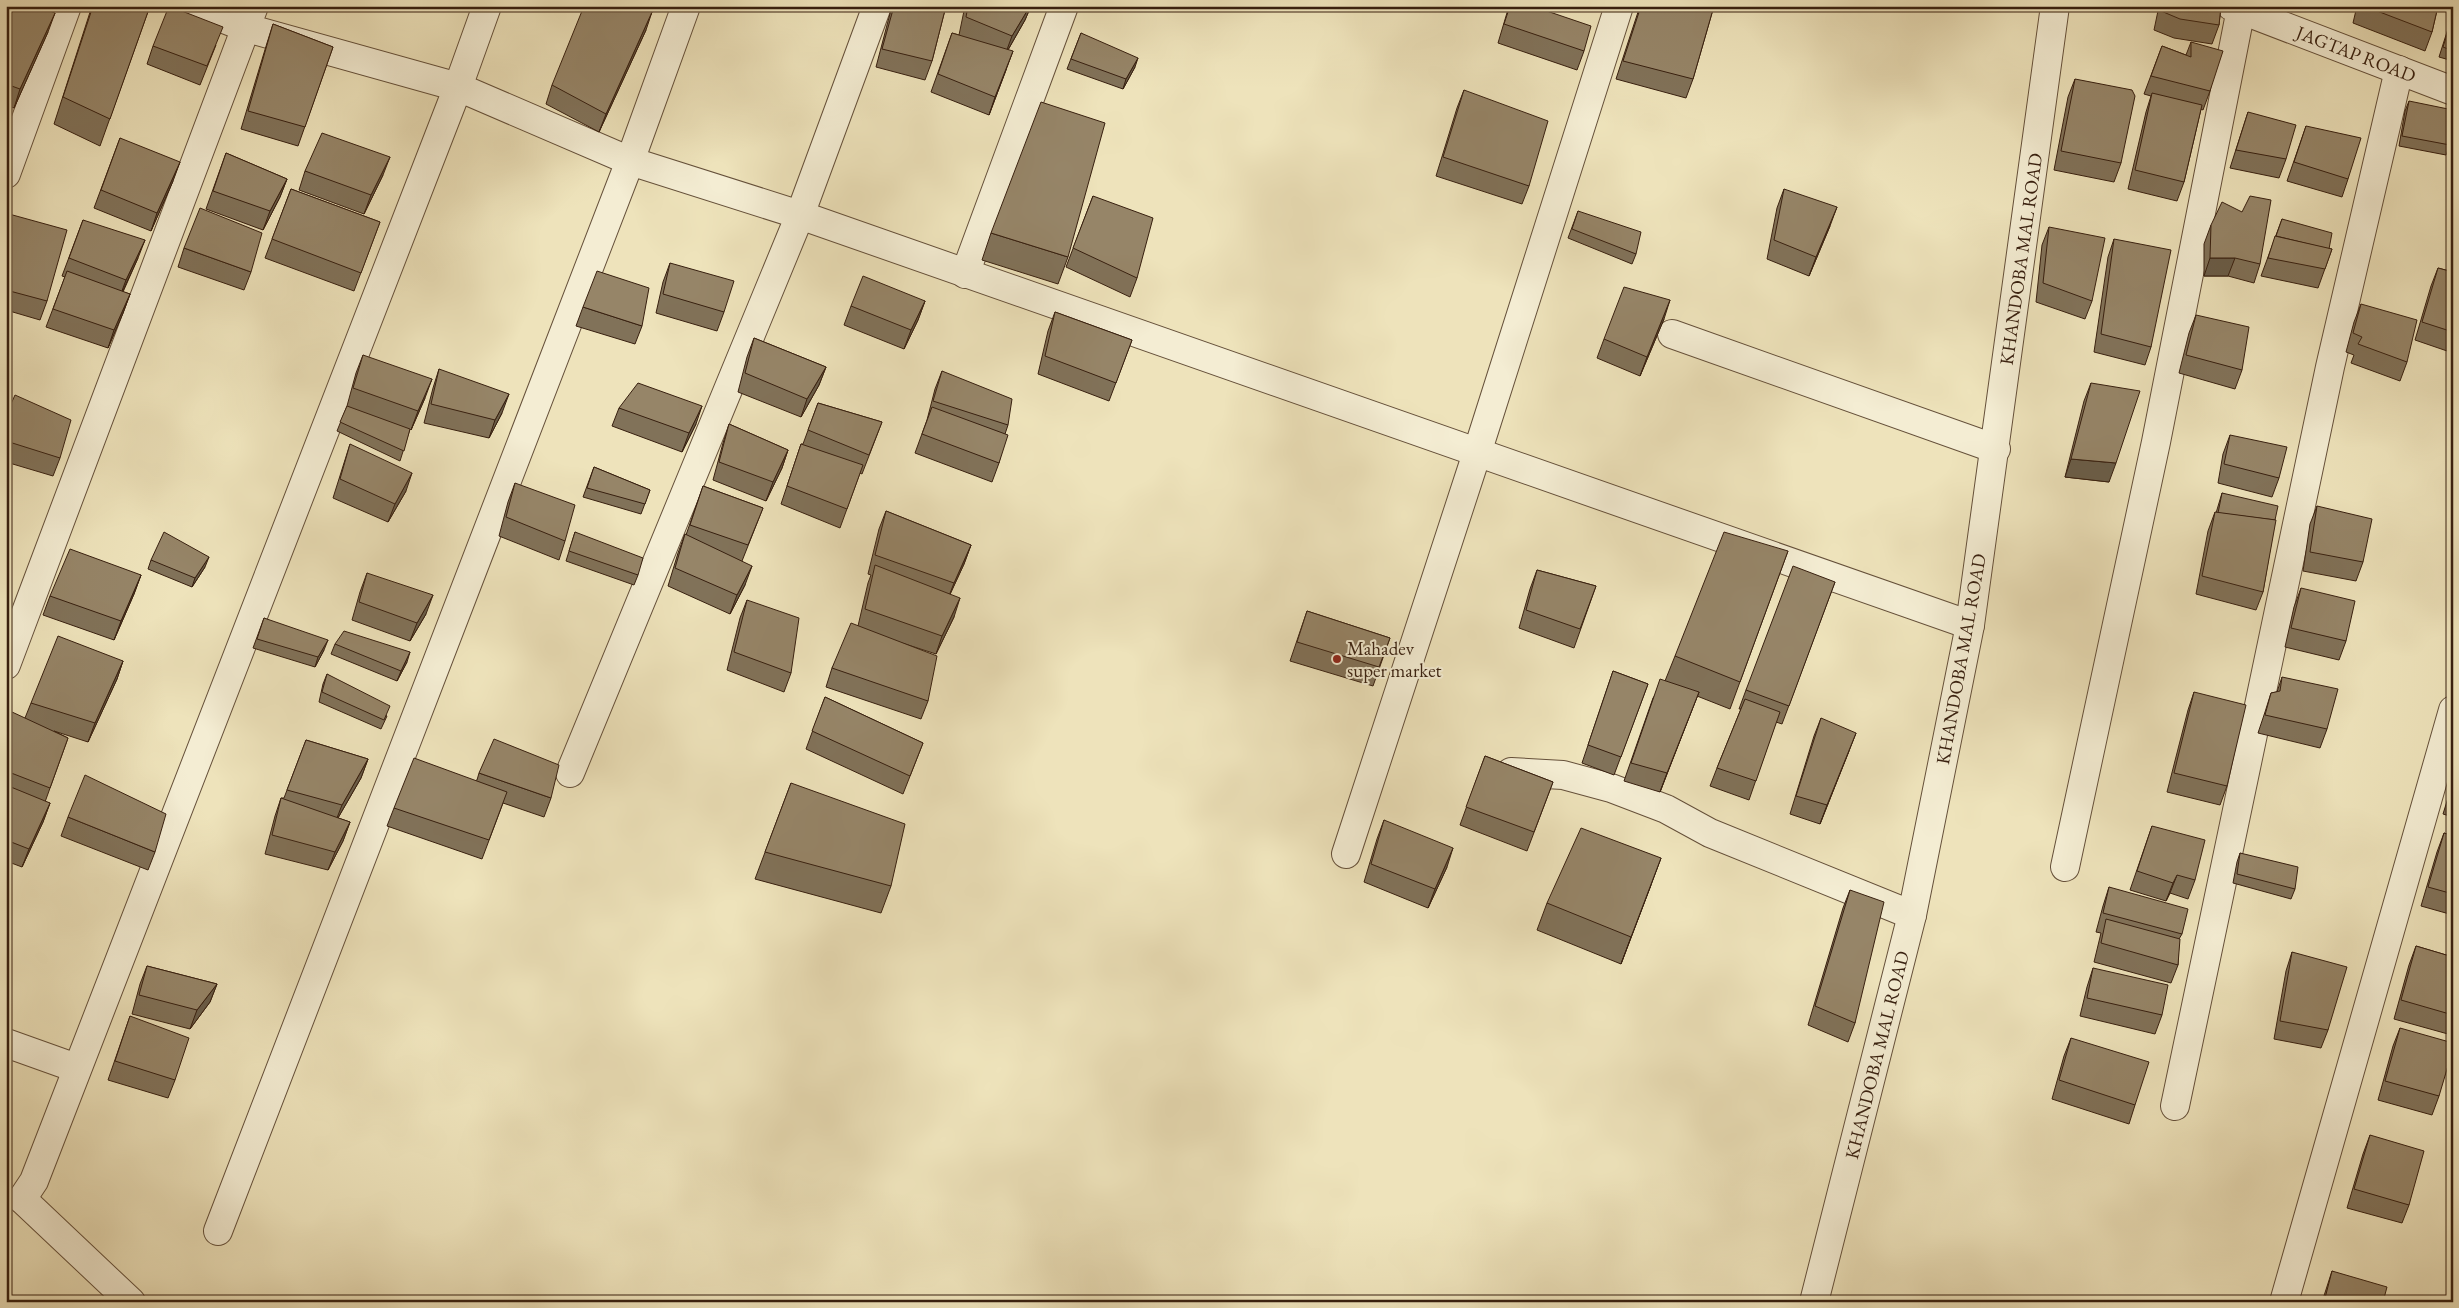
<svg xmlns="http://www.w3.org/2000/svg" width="2459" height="1308" font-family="'EB Garamond',serif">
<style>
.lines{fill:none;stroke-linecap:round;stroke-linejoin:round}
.minor-casing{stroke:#65503a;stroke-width:30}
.minor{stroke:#f4edd3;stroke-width:28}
.wall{fill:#817259;stroke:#371f0f}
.shaded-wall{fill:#695d49;stroke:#371f0f}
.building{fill:#968568;stroke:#371f0f}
.poi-dot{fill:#8f2418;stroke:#f4edd3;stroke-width:2}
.labels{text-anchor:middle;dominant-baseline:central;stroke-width:4;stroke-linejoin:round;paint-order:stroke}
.street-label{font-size:19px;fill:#371f0f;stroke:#f4edd3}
.poi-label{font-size:19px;fill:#371f0f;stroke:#f4edd3;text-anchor:start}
</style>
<rect width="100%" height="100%" fill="#eee3bb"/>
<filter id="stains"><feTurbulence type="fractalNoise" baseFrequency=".004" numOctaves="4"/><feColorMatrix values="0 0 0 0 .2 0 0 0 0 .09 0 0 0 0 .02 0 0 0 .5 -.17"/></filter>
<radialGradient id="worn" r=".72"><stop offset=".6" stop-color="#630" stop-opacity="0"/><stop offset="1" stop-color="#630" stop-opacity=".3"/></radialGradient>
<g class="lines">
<g class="minor-casing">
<g id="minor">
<polyline points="191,6 247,28 458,87 630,161 800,215 1970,625"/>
<polyline points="2231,6 2453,91"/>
<polyline points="6,174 67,6"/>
<polyline points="965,274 1064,6"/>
<polyline points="1672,334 1996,449"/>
<polyline points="6,665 254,6"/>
<polyline points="1511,772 1563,775 1611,788 1666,809 1710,833 1912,915"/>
<polyline points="570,773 800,215 877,6"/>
<polyline points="1346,854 1477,453 1619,6"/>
<polyline points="2065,867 2156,442 2241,9"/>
<polyline points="6,1043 76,1068"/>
<polyline points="2175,1106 2330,367 2399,70"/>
<polyline points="22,1199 34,1181 458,87 487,6"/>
<polyline points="22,1199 131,1302"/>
<polyline points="218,1231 630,161 686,6"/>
<polyline points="1814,1302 1912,915 1970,625 2055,6"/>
<polyline points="2284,1302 2453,710"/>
</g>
</g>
<use href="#minor" class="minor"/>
</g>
<g class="wall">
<polygon points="6,6 48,32 14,108 6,105"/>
<polygon points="92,6 150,6 100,146 54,124"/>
<polygon points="892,6 946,6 932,61 925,80 876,67"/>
<polygon points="965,6 1031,6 1025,20 1008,50 1006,70 989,115 931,92 952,33 959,35"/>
<polygon points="1509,6 1532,6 1584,51 1577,70 1498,43"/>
<polygon points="1640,6 1714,6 1693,79 1686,98 1616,79"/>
<polygon points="2159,6 2221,6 2219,25 2212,44 2174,38 2154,30"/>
<polygon points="2357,6 2438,6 2432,32 2425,51 2353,23"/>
<polygon points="2453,13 2453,61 2439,57"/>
<polygon points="273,24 333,47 298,146 241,129 267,43"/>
<polygon points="646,30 599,132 546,104 552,85"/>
<polygon points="1081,33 1135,67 1123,89 1067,69"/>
<polygon points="2191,42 2210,91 2203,110 2201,109 2184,182 2177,201 2128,189 2146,112 2151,96 2144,94 2162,46 2186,55"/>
<polygon points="216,45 200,85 147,64 153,46"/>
<polygon points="2075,79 2121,163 2114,182 2054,170 2068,97"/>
<polygon points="1464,90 1529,186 1522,204 1436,176 1457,108"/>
<polygon points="2409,101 2450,145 2446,155 2399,146 2405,111"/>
<polygon points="2248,112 2286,159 2279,178 2230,168"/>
<polygon points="2306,126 2348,179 2342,197 2287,181"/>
<polygon points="120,138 173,181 151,231 94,208"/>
<polygon points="226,153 287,179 280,197 263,230 206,209"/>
<polygon points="305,171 383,175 364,214 299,190"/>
<polygon points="291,189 380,222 354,291 265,258"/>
<polygon points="1784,189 1830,226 1809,276 1767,259 1777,208"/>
<polygon points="1093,196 1137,278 1130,297 1066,267"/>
<polygon points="1578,211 1636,254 1632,264 1568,238"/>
<polygon points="9,214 47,301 40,320 6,310 6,221"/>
<polygon points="2282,219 2329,249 2332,249 2318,288 2261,276"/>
<polygon points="83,220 138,258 123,292 130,294 123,313 108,348 46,327 65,277 62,276"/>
<polygon points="2211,225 2260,264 2254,283 2228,276 2204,276 2204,244"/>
<polygon points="2049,227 2092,301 2085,319 2036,302 2042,245"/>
<polygon points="991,233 1068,257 1058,284 982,260"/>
<polygon points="2114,239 2151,347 2145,365 2094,352 2108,257"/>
<polygon points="184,248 251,272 244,290 178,267"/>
<polygon points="670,263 724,312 717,331 656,313 663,282"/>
<polygon points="2438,268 2453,272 2453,353 2415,340 2431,286"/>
<polygon points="925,301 918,320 904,349 844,325 851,306"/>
<polygon points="2361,304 2407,362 2400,381 2351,363 2354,355 2346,352 2354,322"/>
<polygon points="583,307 642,326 635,344 576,326"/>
<polygon points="1055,312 1132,340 1109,401 1038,374 1048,331"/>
<polygon points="2196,315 2242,370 2235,389 2179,373 2189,333"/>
<polygon points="1664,319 1640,376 1597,358 1604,339"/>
<polygon points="754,338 826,367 819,385 801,417 738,392 747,357"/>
<polygon points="363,355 425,398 411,430 410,429 400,461 337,431 347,406 356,373"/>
<polygon points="439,369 502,413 489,438 424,423 433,388"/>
<polygon points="942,371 1008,425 1005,434 999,463 992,482 915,453 927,420 935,389"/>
<polygon points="2091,383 2109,482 2065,477 2084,401"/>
<polygon points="818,403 882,422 862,474 860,473 840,528 781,504 801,444 803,444"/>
<polygon points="619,408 696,424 682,452 612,426"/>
<polygon points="6,415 60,458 53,476 6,462"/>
<polygon points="729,424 788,450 782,468 766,501 713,480 723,443"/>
<polygon points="2230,435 2279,478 2272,497 2218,483 2223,454"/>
<polygon points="350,444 406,491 388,522 333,498 344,463"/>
<polygon points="594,467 650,490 641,514 583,497"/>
<polygon points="515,483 565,541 559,560 499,536 508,502"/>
<polygon points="703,486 763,508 742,561 745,585 730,614 668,586 678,553 685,534 686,535"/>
<polygon points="2222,493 2275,520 2263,592 2256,610 2196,594 2208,531 2215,512 2216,513"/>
<polygon points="2317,506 2363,562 2356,581 2303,571 2310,524"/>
<polygon points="886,511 971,545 964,564 950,594 954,617 936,654 902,643 928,701 921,719 826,687 832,668 858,626 868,583 871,575 868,574 879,529"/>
<polygon points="575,532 638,575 634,585 566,561"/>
<polygon points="1788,551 1730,709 1697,696 1660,792 1624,781 1653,698 1665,681 1675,656"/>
<polygon points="151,560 205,567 192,587 148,569"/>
<polygon points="1537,570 1596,586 1574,648 1519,628 1530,589"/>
<polygon points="367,573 426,614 410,641 352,620 360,592"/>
<polygon points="141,575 134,594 114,640 43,615 50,596"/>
<polygon points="1835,582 1782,724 1776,722 1749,800 1710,786 1717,768 1741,709 1739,709 1746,690"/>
<polygon points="2301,588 2346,641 2339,660 2285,647 2294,607"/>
<polygon points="747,600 791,673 784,692 727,670 740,618"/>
<polygon points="1307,611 1390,638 1373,686 1290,661"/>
<polygon points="264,618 324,650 315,667 253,648"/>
<polygon points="335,644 407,662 397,681 331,654"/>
<polygon points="123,661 117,679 88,742 54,731 68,738 45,802 50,803 43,822 22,867 6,861 6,725 25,718 31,703"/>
<polygon points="1613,671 1648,684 1614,775 1582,763"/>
<polygon points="327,674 387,716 381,729 319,702 323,684"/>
<polygon points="2282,677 2327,729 2320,748 2258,733 2265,712 2271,693 2277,692"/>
<polygon points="2194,692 2227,786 2220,805 2167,792 2188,710"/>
<polygon points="825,697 923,743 903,794 806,749"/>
<polygon points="1821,718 1849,751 1820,824 1790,814 1814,736"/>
<polygon points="306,740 368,759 361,778 338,818 350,822 343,841 328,870 265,854 275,816 281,798 284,798"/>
<polygon points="1485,756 1553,782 1527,851 1460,825"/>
<polygon points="479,773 551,798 544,817 503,803 482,859 387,826 394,808 477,780"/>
<polygon points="2453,782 2453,817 2443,814"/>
<polygon points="791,783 891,886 881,913 755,879"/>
<polygon points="68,817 155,852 148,870 61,836"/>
<polygon points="1384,820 1447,867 1428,908 1364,882 1377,839"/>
<polygon points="2152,826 2195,880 2188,899 2170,893 2166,901 2130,890"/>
<polygon points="2444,833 2453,836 2453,915 2421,906 2437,852"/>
<polygon points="2240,853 2295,889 2291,899 2233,883 2237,862"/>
<polygon points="1651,885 1621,964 1537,930 1547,903"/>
<polygon points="2109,887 2182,934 2179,939 2178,965 2171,983 2094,962 2101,933 2096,932 2103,906"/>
<polygon points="1850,890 1855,1023 1848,1042 1808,1025 1843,908"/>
<polygon points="2416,946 2453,957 2453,1022 2448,1034 2394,1019 2409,965"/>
<polygon points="2292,952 2328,1030 2321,1048 2274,1039 2286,971"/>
<polygon points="147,966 217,984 210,1002 190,1029 132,1014 140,984"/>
<polygon points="2093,968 2162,1015 2155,1034 2080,1016 2087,987"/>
<polygon points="130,1016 175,1080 168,1098 108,1080"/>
<polygon points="2400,1028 2439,1096 2432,1115 2378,1100 2393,1046"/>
<polygon points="2071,1038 2135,1105 2129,1124 2052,1099 2064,1056"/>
<polygon points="2370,1135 2409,1205 2402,1223 2347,1208 2363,1154"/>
<polygon points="2332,1271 2383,1302 2322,1302"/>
</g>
<g class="shaded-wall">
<polygon points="1030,6 1031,6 1025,20 1005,55 1012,36"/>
<polygon points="652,12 646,30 599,132 606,114"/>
<polygon points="55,13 48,32 14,108 20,89"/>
<polygon points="1013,51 1006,70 989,115 995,97"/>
<polygon points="1138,58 1135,67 1123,89 1126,79"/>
<polygon points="390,157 383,175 364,214 371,195"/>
<polygon points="180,162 173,181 151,231 157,213"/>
<polygon points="287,179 280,197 263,230 270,211"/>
<polygon points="1837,207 1830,226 1809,276 1816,257"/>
<polygon points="145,240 138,258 119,299 126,280"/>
<polygon points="2210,258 2235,258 2228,276 2204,276"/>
<polygon points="130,294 123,313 108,348 114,330"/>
<polygon points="1670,300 1664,319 1640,376 1647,357"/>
<polygon points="925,301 918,320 904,349 911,330"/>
<polygon points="826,367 819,385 801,417 807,399"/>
<polygon points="432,379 425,398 411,430 418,411"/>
<polygon points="509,394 502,413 489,438 495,420"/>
<polygon points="702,406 696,424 682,452 689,433"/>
<polygon points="788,450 782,468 766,501 773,482"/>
<polygon points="2071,459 2116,463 2109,482 2065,477"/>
<polygon points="412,473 406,491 388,522 395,504"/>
<polygon points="971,545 964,564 947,601 954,583"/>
<polygon points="209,557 205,567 192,587 195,578"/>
<polygon points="752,566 745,585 730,614 737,595"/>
<polygon points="141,575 134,594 114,640 121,621"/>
<polygon points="433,595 426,614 410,641 417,623"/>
<polygon points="960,598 954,617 936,654 942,636"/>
<polygon points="328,640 324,650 315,667 318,657"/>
<polygon points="410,652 407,662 397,681 401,671"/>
<polygon points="123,661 117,679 88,742 95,723"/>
<polygon points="1699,692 1692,710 1660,792 1667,773"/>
<polygon points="1856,733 1849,751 1820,824 1827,805"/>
<polygon points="368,759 361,778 335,823 342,805"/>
<polygon points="50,803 43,822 22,867 29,849"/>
<polygon points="350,822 343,841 328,870 335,852"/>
<polygon points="1453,848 1447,867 1428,908 1435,889"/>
<polygon points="1661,858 1651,885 1621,964 1631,937"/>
<polygon points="2177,875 2170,893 2166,901 2173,883"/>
<polygon points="217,984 210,1002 190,1029 197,1010"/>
</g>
<g class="building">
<polygon points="6,6 38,6 55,13 20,89 6,84"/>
<polygon points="93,6 150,6 110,119 63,97"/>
<polygon points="169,6 223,27 207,66 153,46"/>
<polygon points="584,6 640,6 652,12 606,114 552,85"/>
<polygon points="894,6 946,6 932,61 882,49"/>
<polygon points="968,6 1030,6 1012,36 966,17"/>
<polygon points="1510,6 1532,6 1591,26 1584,51 1504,24"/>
<polygon points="1641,6 1714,6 1693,79 1623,61"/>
<polygon points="2162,6 2221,6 2219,25 2180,19 2161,11"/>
<polygon points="2364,6 2438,6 2432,32"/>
<polygon points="2453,15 2453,51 2443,47"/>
<polygon points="273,24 333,47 305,127 248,111"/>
<polygon points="952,33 1013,51 995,97 938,74"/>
<polygon points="1081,33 1138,58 1126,79 1071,59"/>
<polygon points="2191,42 2223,51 2210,91 2151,76 2162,46 2191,57"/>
<polygon points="2075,79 2132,90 2135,96 2121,163 2061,151"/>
<polygon points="1464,90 1548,121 1529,186 1443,157"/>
<polygon points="2152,93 2202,105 2184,182 2135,170"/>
<polygon points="2409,101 2453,110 2453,128 2450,145 2402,136"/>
<polygon points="1041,102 1105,123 1068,257 991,233"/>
<polygon points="2248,112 2296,125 2286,159 2236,150"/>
<polygon points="2306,126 2361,138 2348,179 2294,162"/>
<polygon points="322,133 390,157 371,195 305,171"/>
<polygon points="120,138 180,162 157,213 101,190"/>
<polygon points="226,153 287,179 270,211 213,191"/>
<polygon points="291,189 380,222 361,273 272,239"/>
<polygon points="1784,189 1837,207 1816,257 1774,240"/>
<polygon points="1093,196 1153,218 1137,278 1073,248"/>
<polygon points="2250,196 2271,200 2260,264 2235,258 2210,258 2211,225 2222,202 2242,212"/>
<polygon points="200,208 262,233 251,272 184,248"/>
<polygon points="1578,211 1641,232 1636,254 1572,229"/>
<polygon points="9,214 67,230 47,301 6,290 6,223"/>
<polygon points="2282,219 2332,233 2329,249 2276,236"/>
<polygon points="83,220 145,240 126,280 69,258"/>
<polygon points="2049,227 2105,238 2092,301 2043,283"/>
<polygon points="2275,236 2332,249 2325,269 2268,258"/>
<polygon points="2114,239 2171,250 2151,347 2101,334"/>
<polygon points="670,263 734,281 724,312 663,294"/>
<polygon points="2438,268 2453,272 2453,332 2422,322"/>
<polygon points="67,271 130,294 114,330 53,309"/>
<polygon points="597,271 649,288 642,326 583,307"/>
<polygon points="863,276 925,301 911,330 851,306"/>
<polygon points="1624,287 1670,300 1647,357 1604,339"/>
<polygon points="2361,304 2417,320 2407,362 2358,344 2362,337 2353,333"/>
<polygon points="1055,312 1132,340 1116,383 1045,356"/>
<polygon points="2196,315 2249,327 2242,370 2186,355"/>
<polygon points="754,338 826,367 807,399 745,373"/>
<polygon points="363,355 432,379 418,411 353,388"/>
<polygon points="439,369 509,394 495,420 431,404"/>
<polygon points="942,371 1012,399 1008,425 933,401"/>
<polygon points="638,383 702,406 689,433 619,408"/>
<polygon points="2091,383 2140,391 2116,463 2071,459"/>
<polygon points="15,395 71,420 60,458 6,441 6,415"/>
<polygon points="818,403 882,422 869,455 808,430"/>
<polygon points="347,406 410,429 404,451 340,422"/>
<polygon points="932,407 1008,435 999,463 922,434"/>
<polygon points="729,424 788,450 773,482 719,462"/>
<polygon points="2230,435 2287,447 2279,478 2224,464"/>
<polygon points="350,444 412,473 395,504 340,479"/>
<polygon points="801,444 863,465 847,509 787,486"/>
<polygon points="594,467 650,490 645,504 587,488"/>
<polygon points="515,483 575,505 565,541 506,517"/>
<polygon points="703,486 763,508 748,545 690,525"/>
<polygon points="2222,493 2278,506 2275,520 2218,513"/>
<polygon points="2317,506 2372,519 2363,562 2310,552"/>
<polygon points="886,511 971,545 954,583 875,555"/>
<polygon points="2215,512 2276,520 2263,592 2202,576"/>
<polygon points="164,532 209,557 195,578 151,560"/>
<polygon points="575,532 643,558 638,575 569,551"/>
<polygon points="1724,532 1788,551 1740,682 1675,656"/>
<polygon points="685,534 752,566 737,595 675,568"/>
<polygon points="70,549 141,575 121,621 50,596"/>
<polygon points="875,565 960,598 942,636 865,609"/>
<polygon points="1793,566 1835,582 1789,706 1746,690"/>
<polygon points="1537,570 1596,586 1580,629 1526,610"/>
<polygon points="367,573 433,595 417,623 359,602"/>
<polygon points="2301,588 2355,601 2346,641 2291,628"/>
<polygon points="747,600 799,618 791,673 734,652"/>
<polygon points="1307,611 1390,638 1379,667 1297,642"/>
<polygon points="264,618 328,640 318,657 257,639"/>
<polygon points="851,623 937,656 928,701 832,668"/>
<polygon points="344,631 410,652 401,671 335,644"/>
<polygon points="58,636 123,661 95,723 31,703"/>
<polygon points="1613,671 1648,684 1621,757 1588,745"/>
<polygon points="327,674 390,706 384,720 322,692"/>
<polygon points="2282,677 2338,689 2327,729 2265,715 2271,693 2280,691"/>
<polygon points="1660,679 1699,692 1667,773 1631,763"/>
<polygon points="2194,692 2246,705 2227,786 2174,773"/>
<polygon points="825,697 923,743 910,776 812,731"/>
<polygon points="1745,699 1780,712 1756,781 1717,768"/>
<polygon points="12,712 68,738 50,788 6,771 6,725"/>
<polygon points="1821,718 1856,733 1827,805 1796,796"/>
<polygon points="494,739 559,765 551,798 479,773"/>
<polygon points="306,740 368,759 342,805 287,790"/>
<polygon points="1485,756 1553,782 1534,832 1466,807"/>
<polygon points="414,758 507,792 489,840 394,808"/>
<polygon points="85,775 166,814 155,852 68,817"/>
<polygon points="791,783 905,824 891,886 765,852"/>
<polygon points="6,785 50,803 29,849 6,840"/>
<polygon points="2453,785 2453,796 2450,795"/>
<polygon points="281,798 350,822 335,852 272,835"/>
<polygon points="1384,820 1453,848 1435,889 1371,864"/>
<polygon points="2152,826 2205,840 2195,880 2177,875 2173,883 2137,871"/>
<polygon points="1581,828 1661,858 1631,937 1547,903"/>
<polygon points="2444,833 2453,836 2453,894 2428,887"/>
<polygon points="2240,853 2298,867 2295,889 2237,874"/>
<polygon points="2109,887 2188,909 2182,934 2103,913"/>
<polygon points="1850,890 1884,902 1855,1023 1815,1006"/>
<polygon points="2106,919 2180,939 2178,965 2101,943"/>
<polygon points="2416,946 2453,957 2453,1015 2401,1000"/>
<polygon points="2292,952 2347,967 2328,1030 2280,1021"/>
<polygon points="147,966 217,984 197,1010 139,995"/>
<polygon points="2093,968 2168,985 2162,1015 2087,998"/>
<polygon points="130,1016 189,1038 175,1080 115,1061"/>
<polygon points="2400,1028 2453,1043 2453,1049 2439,1096 2385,1081"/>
<polygon points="2071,1038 2149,1062 2135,1105 2059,1080"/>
<polygon points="2370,1135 2424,1151 2409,1205 2354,1189"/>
<polygon points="2332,1271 2387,1287 2383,1302 2324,1302"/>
</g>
<circle class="poi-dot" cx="1337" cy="659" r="5"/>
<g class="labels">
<g class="street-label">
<text transform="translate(2356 54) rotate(21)">JAGTAP ROAD</text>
<text transform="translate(2021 259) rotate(-82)">KHANDOBA MAL ROAD</text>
<text transform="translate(1961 659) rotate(-80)">KHANDOBA MAL ROAD</text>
<text transform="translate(1877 1055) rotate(-76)">KHANDOBA MAL ROAD</text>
</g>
<g class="poi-label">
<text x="1347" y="648">Mahadev<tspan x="1347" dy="22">super market</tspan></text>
</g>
</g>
<rect width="2459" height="1308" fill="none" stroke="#eee3bb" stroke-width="25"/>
<rect x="8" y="8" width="2444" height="1293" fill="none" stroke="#371f0f" stroke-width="2.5"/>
<rect x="12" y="12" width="2434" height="1283" fill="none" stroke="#371f0f"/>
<rect width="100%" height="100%" filter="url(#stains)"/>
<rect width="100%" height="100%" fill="url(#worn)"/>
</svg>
